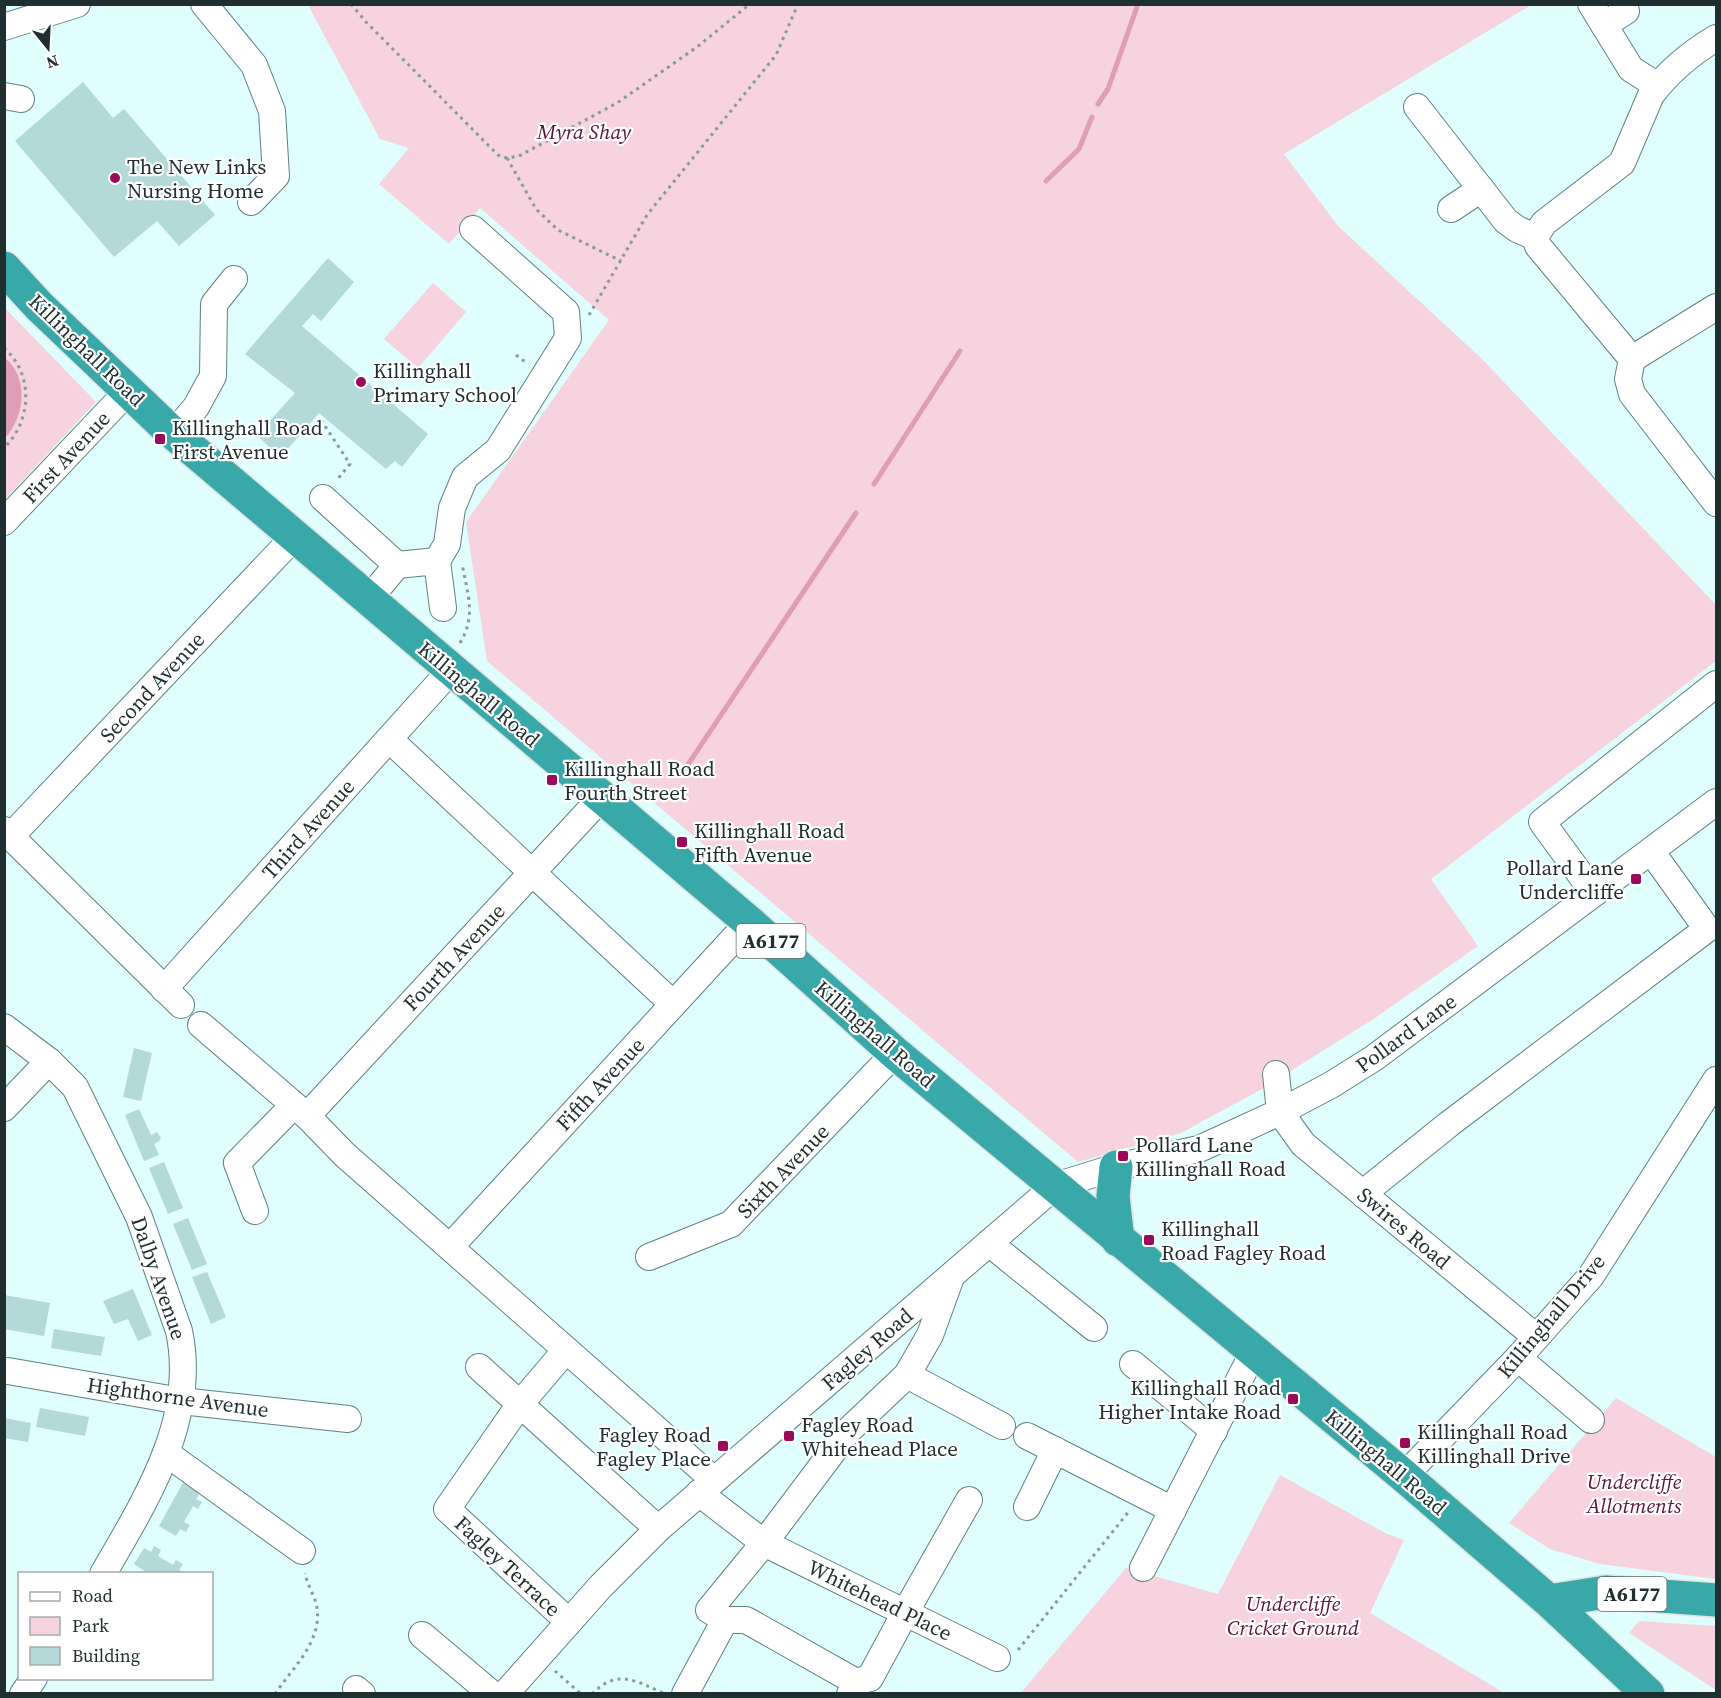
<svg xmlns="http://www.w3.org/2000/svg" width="1721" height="1698" font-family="'Source Serif 4',serif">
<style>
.green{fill:#f7d2df}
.water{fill:#de9eb6}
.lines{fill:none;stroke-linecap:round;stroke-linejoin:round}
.stream{stroke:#de9eb6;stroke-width:5}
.building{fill:#b3d9d8}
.minor-casing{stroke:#5e8181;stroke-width:28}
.highway-casing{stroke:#e0e2e2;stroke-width:36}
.path{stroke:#859c9c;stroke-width:3;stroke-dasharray:3 4.5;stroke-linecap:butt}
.minor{stroke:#fff;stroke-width:26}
.highway{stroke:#38a8a8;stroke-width:33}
.poi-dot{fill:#9a0a5b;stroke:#fff;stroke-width:2}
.labels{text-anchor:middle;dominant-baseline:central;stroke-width:4.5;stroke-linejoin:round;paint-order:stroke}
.shield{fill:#fff;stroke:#626d6d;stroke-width:1.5}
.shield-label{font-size:20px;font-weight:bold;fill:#1f2e2e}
.park-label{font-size:21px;font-style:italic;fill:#5d1338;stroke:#fff}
.poi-label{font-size:21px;fill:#1f2e2e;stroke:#fff;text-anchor:start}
.street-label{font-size:21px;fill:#1f2e2e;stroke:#fff}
</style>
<rect width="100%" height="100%" fill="#dffefd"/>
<g class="green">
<polygon points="308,5 1531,5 1284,154 1338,226 1480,357 1716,605 1716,661 1431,879 1478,946 1375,1018 1262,1089 1181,1133 1078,1162 487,661 466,522 609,320 480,208 449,244 379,184 409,148 380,139"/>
<polygon points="433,283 466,312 418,368 384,339"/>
<polygon points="4,307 96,402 5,499 4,499"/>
<polygon points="1616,1398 1716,1457 1716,1579 1600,1564 1550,1549 1509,1523"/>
<polygon points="1280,1475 1387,1534 1404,1540 1370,1613 1506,1694 1020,1694 1126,1568 1218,1594"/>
<polygon points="1639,1621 1716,1626 1716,1690 1629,1633"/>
</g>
<path class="water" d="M5,358c24,19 20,59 0,80z"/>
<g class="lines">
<g class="stream">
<polyline points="1098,104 1108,89 1138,4"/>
<polyline points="1046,181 1079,149 1092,117"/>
<polyline points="874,484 960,351"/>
<polyline points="687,766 856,513"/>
</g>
</g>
<g class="building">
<polygon points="83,82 113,118 124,109 215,215 179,246 157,221 114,257 15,141"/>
<polygon points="328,258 354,282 321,321 313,314 302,326 428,434 402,467 395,461 386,469 319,413 280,458 257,435 295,393 245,354"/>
<polygon points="134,1048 152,1053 141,1101 123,1097"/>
<polygon points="139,1109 151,1135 157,1132 161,1138 159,1141 154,1144 159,1155 144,1161 125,1115"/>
<polygon points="164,1162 183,1208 168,1214 149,1168"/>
<polygon points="188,1218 207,1264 192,1270 173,1224"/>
<polygon points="207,1272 226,1317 211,1324 192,1277"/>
<polygon points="133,1289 152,1335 138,1341 128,1319 114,1324 103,1301"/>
<polygon points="4,1295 50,1303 44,1336 4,1329"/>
<polygon points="54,1329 105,1337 101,1356 51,1348"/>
<polygon points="40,1408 89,1417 85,1436 36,1427"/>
<polygon points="4,1418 31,1423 28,1442 4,1438"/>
<polygon points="184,1481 201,1491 196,1499 202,1502 198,1509 193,1506 184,1522 190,1525 186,1532 180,1529 176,1536 159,1526"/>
<polygon points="154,1546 161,1550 158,1556 173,1565 176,1560 183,1564 179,1570 185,1574 149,1574 134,1564 144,1548 151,1552"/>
</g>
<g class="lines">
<g class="minor-casing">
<g id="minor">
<polyline points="204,4 254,65 272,111 276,176 251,202"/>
<polyline points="1591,4 1631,69 1658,86"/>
<polyline points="1604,25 1626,11"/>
<polyline points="4,27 77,4"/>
<path d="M1716,38c-25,15 -47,33 -65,57l-29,68 -78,60 -9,14 3,9 94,113 -4,20 4,15 84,109"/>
<polyline points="4,96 21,99"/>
<polyline points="1417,107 1506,221 1517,229 1535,237"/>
<polyline points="1451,209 1481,189"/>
<polyline points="1632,359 1716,307"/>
<polyline points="174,433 196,407 213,376 214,304 234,279"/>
<polyline points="323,498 397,565 368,600"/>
<polyline points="4,522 128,391"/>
<polyline points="437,561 447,544 452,508 465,477 498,450 568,338 566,312 473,229"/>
<polyline points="397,565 437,561 443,608"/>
<polyline points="389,739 673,1004"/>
<polyline points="4,830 181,1005"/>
<polyline points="11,836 294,537"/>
<polyline points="1594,893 1542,822 1716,684"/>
<polyline points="164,989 451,670"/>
<polyline points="201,1025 307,1116 345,1155 714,1480"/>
<path d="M4,1027l45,34 26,26 64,130 40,114c19,88 -34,170 -76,243"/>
<polyline points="1276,1074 1280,1112 1303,1144 1536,1337"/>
<polyline points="4,1108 49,1061"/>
<polyline points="307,1116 601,798"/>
<polyline points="1364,1195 1372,1186 1449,1124 1707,929 1651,851"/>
<polyline points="255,1211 237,1163 294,1105"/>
<polyline points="989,1243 1094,1328"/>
<polyline points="450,1247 749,922"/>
<polyline points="649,1257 731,1224 895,1053"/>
<polyline points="566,1350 520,1404 447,1509 569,1622"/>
<polyline points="1518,1358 1591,1420"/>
<polyline points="1133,1364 1214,1431"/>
<polyline points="479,1367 658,1529"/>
<polyline points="8,1371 181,1401 348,1419"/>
<polyline points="907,1375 1002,1426"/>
<polyline points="1027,1436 1173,1510"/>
<polyline points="166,1453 302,1551"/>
<polyline points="1404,1476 1518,1358 1591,1276 1716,1080"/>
<polyline points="699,1493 764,1543 997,1658"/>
<polyline points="1027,1507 1055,1450"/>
<polyline points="1143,1568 1254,1351"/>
<polyline points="725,1620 709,1610 764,1543 849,1430 907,1375 930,1335 951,1277"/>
<polyline points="725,1620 746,1620 856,1682"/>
<polyline points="422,1635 492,1694"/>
<polyline points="356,1689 362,1694"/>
<polyline points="23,1694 34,1678"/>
<polyline points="505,1694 601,1586 658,1529 1055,1186 1116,1167 1199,1149 1280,1112 1331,1085 1374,1058 1716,802"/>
<polyline points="685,1694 725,1620"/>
<polyline points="850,1694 856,1682 870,1678 905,1613 969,1500"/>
</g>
</g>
<g class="highway-casing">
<g id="highway">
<polyline points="4,268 39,306 166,427 749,922 895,1053 1404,1476 1549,1601 1648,1694"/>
<polyline points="1116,1167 1113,1196 1118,1240"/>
<polyline points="1549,1601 1606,1592 1716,1600"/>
</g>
</g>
<g class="path">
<polyline points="351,4 366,22 498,155 507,158 519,156 617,103 697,47 750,4"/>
<polyline points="507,158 536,209 558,230 621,261"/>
<polyline points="589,315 647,215 776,55 798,4"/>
<path d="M4,348c30,26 28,73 0,100"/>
<polyline points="516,355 528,364"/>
<polyline points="321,420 350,464 336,481"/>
<path d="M460,643c17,-28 7,-50 2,-80"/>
<polyline points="1018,1650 1130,1510"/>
<polyline points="555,1671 581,1694"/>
<path d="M275,1694c18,-27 50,-55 41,-91 -3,-10 -9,-19 -11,-30"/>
<path d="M592,1694c25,-26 44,-13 71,-1"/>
</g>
<use href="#minor" class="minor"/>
<use href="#highway" class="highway"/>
</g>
<g class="poi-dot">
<circle cx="115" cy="178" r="6"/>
<circle cx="361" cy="382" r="6"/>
<rect x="154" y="433" width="12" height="12" rx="3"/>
<rect x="546" y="774" width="12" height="12" rx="3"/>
<rect x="676" y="836" width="12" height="12" rx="3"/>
<rect x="1630" y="873" width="12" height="12" rx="3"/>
<rect x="1117" y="1150" width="12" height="12" rx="3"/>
<rect x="1143" y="1234" width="12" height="12" rx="3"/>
<rect x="1287" y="1393" width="12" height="12" rx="3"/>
<rect x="783" y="1430" width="12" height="12" rx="3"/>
<rect x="1399" y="1437" width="12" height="12" rx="3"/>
<rect x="717" y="1440" width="12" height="12" rx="3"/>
</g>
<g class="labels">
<g class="shield">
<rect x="736.5" y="924" width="69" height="34" rx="4.5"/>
<rect x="1597.5" y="1577" width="69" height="34" rx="4.5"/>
</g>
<g class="shield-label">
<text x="771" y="941">A6177</text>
<text x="1632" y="1594">A6177</text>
</g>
<g class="park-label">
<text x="584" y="131">Myra Shay</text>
<text x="1634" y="1481">Undercliffe<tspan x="1634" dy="24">Allotments</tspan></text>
<text x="1293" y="1603">Undercliffe<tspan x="1293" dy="24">Cricket Ground</tspan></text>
</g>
<g class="poi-label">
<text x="127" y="166">The New Links<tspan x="127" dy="24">Nursing Home</tspan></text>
<text x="373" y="370">Killinghall<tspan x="373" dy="24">Primary School</tspan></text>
<text x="172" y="427">Killinghall Road<tspan x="172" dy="24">First Avenue</tspan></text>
<text x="564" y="768">Killinghall Road<tspan x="564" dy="24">Fourth Street</tspan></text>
<text x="694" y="830">Killinghall Road<tspan x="694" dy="24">Fifth Avenue</tspan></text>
<text x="1624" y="867" text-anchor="end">Pollard Lane<tspan x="1624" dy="24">Undercliffe</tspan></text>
<text x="1135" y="1144">Pollard Lane<tspan x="1135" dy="24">Killinghall Road</tspan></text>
<text x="1161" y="1228">Killinghall<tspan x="1161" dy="24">Road Fagley Road</tspan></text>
<text x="1281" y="1387" text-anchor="end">Killinghall Road<tspan x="1281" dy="24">Higher Intake Road</tspan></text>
<text x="801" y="1424">Fagley Road<tspan x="801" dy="24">Whitehead Place</tspan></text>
<text x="1417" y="1431">Killinghall Road<tspan x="1417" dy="24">Killinghall Drive</tspan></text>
<text x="711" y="1434" text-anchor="end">Fagley Road<tspan x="711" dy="24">Fagley Place</tspan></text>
</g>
<g class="street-label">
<text transform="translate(87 350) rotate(44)">Killinghall Road</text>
<text transform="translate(66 457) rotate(-47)">First Avenue</text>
<text transform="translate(152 687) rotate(-47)">Second Avenue</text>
<text transform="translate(479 694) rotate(40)">Killinghall Road</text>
<text transform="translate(308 829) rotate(-48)">Third Avenue</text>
<text transform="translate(454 957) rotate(-47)">Fourth Avenue</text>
<text transform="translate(1406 1033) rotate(-36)">Pollard Lane</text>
<text transform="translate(875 1034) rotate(41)">Killinghall Road</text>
<text transform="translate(600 1084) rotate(-47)">Fifth Avenue</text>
<text transform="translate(783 1171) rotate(-46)">Sixth Avenue</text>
<text transform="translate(1404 1228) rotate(40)">Swires Road</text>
<text transform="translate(159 1278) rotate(71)">Dalby Avenue</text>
<text transform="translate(1551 1316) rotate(-50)">Killinghall Drive</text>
<text transform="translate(867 1349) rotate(-41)">Fagley Road</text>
<text transform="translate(178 1397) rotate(8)">Highthorne Avenue</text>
<text transform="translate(1386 1462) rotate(40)">Killinghall Road</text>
<text transform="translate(508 1566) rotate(43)">Fagley Terrace</text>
<text transform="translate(880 1600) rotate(26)">Whitehead Place</text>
</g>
</g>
<rect width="1721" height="1698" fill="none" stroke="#1f2e2e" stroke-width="12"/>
<rect x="18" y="1572" width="195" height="108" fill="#ffffff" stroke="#a5abab" stroke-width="1.5"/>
<rect x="30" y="1592" width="30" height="9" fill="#ffffff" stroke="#a5abab" stroke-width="1.5"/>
<text x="72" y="1602" font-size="18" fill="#1f2e2e">Road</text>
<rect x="30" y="1617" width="30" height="18" fill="#f7d2df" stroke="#a5abab" stroke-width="1.5"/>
<text x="72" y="1632" font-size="18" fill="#1f2e2e">Park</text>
<rect x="30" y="1647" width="30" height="18" fill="#b3d9d8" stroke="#a5abab" stroke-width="1.5"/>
<text x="72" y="1662" font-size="18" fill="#1f2e2e">Building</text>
<g transform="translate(48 48) rotate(162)" stroke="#ffffff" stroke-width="4.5" paint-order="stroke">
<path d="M0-4.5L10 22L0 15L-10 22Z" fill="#1f2e2e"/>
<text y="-9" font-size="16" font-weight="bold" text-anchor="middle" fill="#1f2e2e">N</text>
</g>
</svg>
